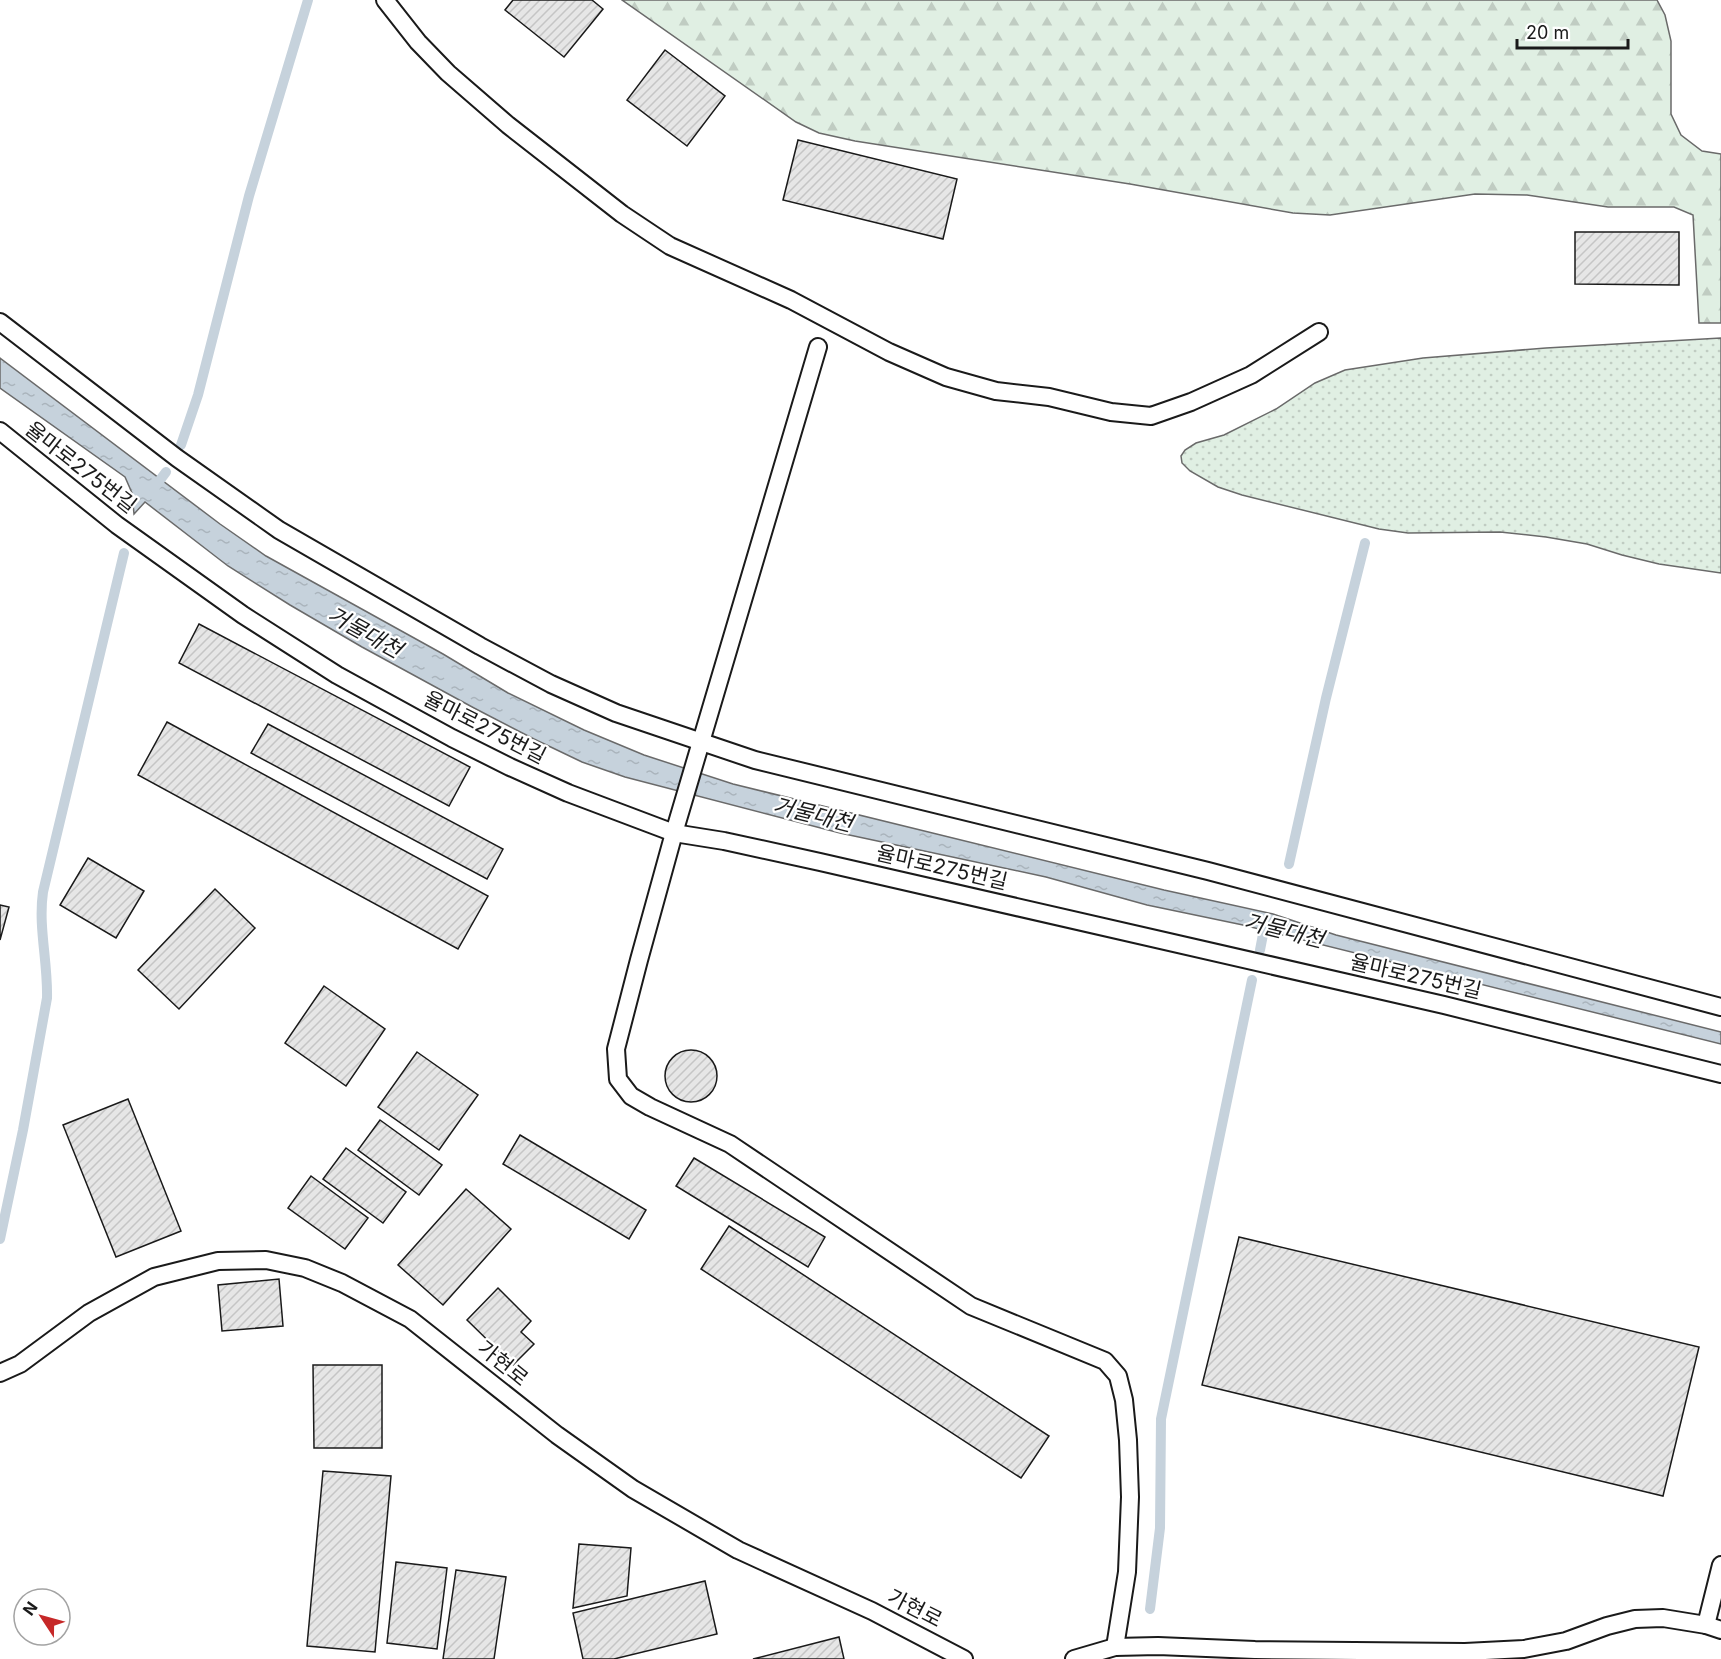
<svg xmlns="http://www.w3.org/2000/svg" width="1721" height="1659" font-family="Inter,'Noto Sans KR',sans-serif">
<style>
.forest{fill:url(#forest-firs);stroke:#6a6a6a;stroke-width:1.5}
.garden{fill:url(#garden-dots);stroke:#6a6a6a;stroke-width:1.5}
.water{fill:url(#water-ripples);stroke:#6a6a6a;stroke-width:1.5}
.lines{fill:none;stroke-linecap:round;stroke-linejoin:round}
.stream{stroke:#c6d2dc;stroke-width:10}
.building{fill:url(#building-hatch);stroke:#1a1a1a;stroke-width:1.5}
.service-casing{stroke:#1a1a1a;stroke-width:20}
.service{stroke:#fff;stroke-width:16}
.labels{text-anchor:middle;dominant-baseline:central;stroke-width:4.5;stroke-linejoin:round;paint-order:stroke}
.street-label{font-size:21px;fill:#1a1a1a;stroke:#fff}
.water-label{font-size:22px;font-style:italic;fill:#1a1a1a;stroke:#fff}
</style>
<defs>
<pattern id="forest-firs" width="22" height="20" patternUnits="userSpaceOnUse" patternTransform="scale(1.5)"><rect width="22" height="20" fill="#e0efe3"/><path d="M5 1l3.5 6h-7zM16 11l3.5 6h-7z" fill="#c0ccc2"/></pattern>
<pattern id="garden-dots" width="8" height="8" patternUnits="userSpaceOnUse" patternTransform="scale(1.5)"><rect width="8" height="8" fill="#e0efe3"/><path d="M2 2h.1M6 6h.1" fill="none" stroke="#c0ccc2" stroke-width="1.8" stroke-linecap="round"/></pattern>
<pattern id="water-ripples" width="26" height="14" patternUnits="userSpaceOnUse" patternTransform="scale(1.5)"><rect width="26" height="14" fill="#c6d2dc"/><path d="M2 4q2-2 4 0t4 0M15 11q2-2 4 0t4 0" fill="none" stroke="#aab4bc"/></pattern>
<pattern id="building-hatch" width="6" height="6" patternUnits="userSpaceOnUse" patternTransform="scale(1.5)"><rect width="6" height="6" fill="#e6e6e6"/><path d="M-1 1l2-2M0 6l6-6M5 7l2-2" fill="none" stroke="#c5c5c5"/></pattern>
</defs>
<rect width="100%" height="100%" fill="#fff"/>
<polygon class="forest" points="622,0 1657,0 1665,15 1671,41 1671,114 1681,135 1702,151 1721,154 1721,323 1699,323 1693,215 1674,207 1608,207 1527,195 1475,194 1330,215 1293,213 1130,184 855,141 819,133 796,122"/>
<polygon class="garden" points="1721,338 1721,573 1659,564 1622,555 1587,544 1546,537 1500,532 1408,533 1379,529 1242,495 1218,487 1190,471 1182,463 1181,456 1185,450 1196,443 1224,435 1276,409 1315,383 1345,370 1423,358 1546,348"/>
<polygon class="water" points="0,358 220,524 266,556 443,654 508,693 584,730 644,755 733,784 1164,890 1273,914 1336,935 1721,1032 1721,1044 1243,925 1147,905 1046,877 840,833 625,777 582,762 534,739 474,708 362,647 290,605 228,566 145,502 134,514 132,493 125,477 0,388"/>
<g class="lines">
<g class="stream">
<polyline points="181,445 198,395 249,196 308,0"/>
<polyline points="154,488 166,472"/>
<polyline points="1289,864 1326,698 1365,543"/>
<polyline points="1260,950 1265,924"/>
<path d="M0,1239l23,-109 24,-132c1,-36 -9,-71 -4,-106l81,-339"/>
<polyline points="1150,1609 1160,1528 1161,1419 1252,980"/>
</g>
</g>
<g class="building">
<polygon points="513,0 592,0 603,9 564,57 505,10"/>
<polygon points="665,50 725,96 687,146 627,100"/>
<polygon points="798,140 957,179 943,239 783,200"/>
<polygon points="1575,232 1679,232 1679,285 1575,284"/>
<polygon points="199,624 470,767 449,806 179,663"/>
<polygon points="167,722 488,896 458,949 138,775"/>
<polygon points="268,724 503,849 487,879 251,753"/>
<polygon points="88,858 144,891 116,938 60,905"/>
<polygon points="215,889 255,928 179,1009 138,970"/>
<polygon points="0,905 9,907 0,940"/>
<polygon points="324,986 385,1029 346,1086 285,1043"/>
<circle cx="691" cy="1076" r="26"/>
<polygon points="417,1052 478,1095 439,1150 378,1107"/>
<polygon points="128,1099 181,1231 116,1257 63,1125"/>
<polygon points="380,1120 442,1165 419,1195 358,1150"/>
<polygon points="520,1135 646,1210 629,1239 503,1164"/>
<polygon points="346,1148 406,1192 383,1223 323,1179"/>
<polygon points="694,1158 825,1237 808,1267 676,1186"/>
<polygon points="311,1176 368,1218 345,1249 288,1208"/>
<polygon points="466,1189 511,1229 443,1305 398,1265"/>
<polygon points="729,1226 1049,1436 1021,1478 701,1269"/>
<polygon points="1239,1237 1699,1347 1663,1496 1202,1385"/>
<polygon points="279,1279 283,1326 222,1331 218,1285"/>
<polygon points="498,1288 531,1321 521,1332 534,1344 513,1365 467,1320"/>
<polygon points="313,1365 382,1365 382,1448 314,1448"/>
<polygon points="323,1471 391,1476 375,1652 307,1646"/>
<polygon points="579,1544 631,1548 627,1596 573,1608"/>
<polygon points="396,1562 447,1568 437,1649 387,1643"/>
<polygon points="456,1570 506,1577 494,1659 443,1659"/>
<polygon points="705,1581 717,1634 614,1659 583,1659 573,1613"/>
<polygon points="839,1637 844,1659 753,1659"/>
</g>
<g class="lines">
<g class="service-casing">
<g id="service">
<polyline points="385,0 418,42 448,73 508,125 622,214 670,246 791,300 889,352 946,377 996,391 1049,397 1111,412 1151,416 1191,402 1251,375 1319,332"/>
<polyline points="0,322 177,458 279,530 480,646 551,684 616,713 755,760 1208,871 1721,1007"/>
<polyline points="818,347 674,833 639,960 616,1049 618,1079 631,1096 650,1107 730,1144 971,1306 1105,1361 1118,1376 1124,1400 1128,1440 1130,1497 1127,1572 1115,1647"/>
<polyline points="0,431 117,525 243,615 337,675 452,738 510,767 568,793 674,833 724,841 820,862 1444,1005 1721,1074"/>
<polyline points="0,1373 20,1364 89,1313 154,1277 218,1261 266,1260 305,1268 342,1283 410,1319 557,1435 633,1489 738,1550 872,1611 964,1659"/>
<polyline points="1706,1625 1721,1565"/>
<polyline points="1074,1659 1115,1647 1158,1646 1255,1650 1465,1652 1524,1649 1566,1641 1607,1626 1635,1619 1663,1618 1706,1625 1721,1630"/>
</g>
</g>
<use href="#service" class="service"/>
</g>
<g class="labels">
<g class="street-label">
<text transform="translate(81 467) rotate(38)">율마로275번길</text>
<text transform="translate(485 727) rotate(27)">율마로275번길</text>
<text transform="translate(942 867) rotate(13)">율마로275번길</text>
<text transform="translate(1416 976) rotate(13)">율마로275번길</text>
<text transform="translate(503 1363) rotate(39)">가현로</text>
<text transform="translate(915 1608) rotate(27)">가현로</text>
</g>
<g class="water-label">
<text transform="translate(365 632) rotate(29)">거물대천</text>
<text transform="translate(813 814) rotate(14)">거물대천</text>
<text transform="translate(1284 930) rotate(14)">거물대천</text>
</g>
</g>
<g transform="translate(42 1617) rotate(306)"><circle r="28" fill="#ffffff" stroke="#a3a3a3" stroke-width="1.5"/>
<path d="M0-4.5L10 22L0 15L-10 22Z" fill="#c62828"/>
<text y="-9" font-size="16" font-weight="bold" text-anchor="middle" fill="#1a1a1a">N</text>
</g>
<path d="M1517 39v9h111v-9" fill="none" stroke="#1a1a1a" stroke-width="3"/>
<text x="1526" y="39" font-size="18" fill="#1a1a1a" stroke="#ffffff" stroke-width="4.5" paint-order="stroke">20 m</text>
</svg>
